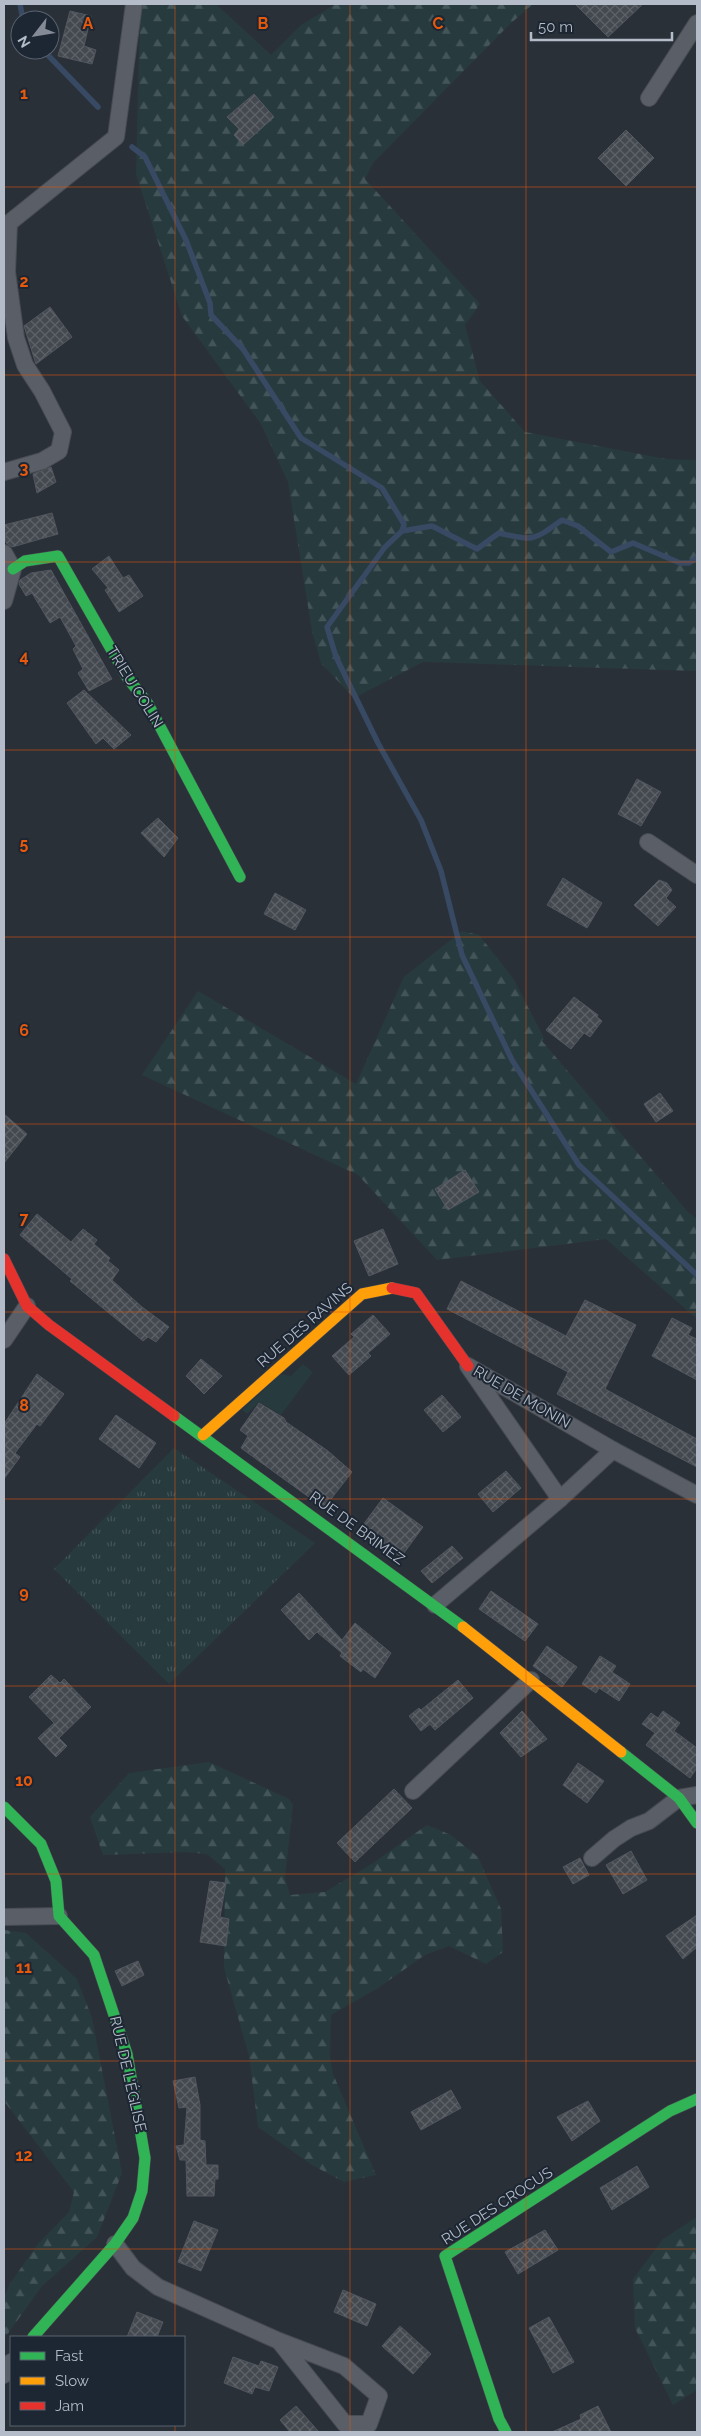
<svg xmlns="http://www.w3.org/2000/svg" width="701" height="2436" font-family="Raleway,sans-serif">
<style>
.grass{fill:url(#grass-tufts)}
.forest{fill:url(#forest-firs)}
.garden{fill:#273a3e}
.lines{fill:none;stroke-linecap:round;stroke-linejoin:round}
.stream{stroke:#384963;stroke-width:5.5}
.building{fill:url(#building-cross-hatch);stroke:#52575f}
.street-casing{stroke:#484c53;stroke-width:18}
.fast-casing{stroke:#484c53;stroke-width:12}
.slow-casing{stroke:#484c53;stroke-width:12}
.jam-casing{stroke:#484c53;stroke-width:12}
.street{stroke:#5a5e66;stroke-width:16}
.fast{stroke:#30b455;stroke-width:11}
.slow{stroke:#ff9f0a;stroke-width:11}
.jam{stroke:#e5322d;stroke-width:11}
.grid{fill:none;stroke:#e8590c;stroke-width:1;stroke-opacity:0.55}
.labels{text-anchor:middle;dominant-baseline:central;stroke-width:4;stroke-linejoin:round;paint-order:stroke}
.street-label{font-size:15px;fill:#b4bcc9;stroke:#1d2633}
.grid-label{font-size:16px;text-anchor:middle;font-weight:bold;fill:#e8590c;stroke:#1d2633;stroke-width:4;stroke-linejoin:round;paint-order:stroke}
</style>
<defs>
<pattern id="grass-tufts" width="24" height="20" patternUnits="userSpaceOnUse" patternTransform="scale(1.25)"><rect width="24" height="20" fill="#273a3e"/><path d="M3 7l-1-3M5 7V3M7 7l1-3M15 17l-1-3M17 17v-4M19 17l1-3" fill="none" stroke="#445559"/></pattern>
<pattern id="forest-firs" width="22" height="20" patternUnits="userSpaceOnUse" patternTransform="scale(1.25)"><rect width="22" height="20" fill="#273a3e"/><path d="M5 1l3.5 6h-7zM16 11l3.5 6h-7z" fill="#445559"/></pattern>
<pattern id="building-cross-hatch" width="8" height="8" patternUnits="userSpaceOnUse" patternTransform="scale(1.25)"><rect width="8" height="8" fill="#444950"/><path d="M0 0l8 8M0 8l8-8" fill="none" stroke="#5d6168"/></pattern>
</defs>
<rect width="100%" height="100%" fill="#2a3038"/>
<polygon class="grass" points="174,1448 315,1543 169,1684 54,1569"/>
<g class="forest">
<polygon points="142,4 216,4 271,55 301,25 336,4 533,4 510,24 373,163 365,179 480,304 465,325 480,381 525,432 666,459 697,460 697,671 423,662 354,698 321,663 312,631 288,482 261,424 182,316 136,174 140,15"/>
<polygon points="462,931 479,935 513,978 544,1038 542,1041 688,1212 697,1219 697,1319 606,1239 437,1260 358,1175 142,1075 198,991 356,1084 404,977"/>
<polygon points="209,1762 289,1799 293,1805 285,1877 290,1895 325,1892 373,1863 427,1825 451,1835 478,1857 501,1909 503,1952 486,1964 449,1946 425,1955 378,1988 331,2015 330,2058 333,2074 376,2175 344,2182 312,2165 258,2127 249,2056 224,1968 225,1869 207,1854 185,1852 103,1855 90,1817 129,1773"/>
<polygon points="4,1930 26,1933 77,1979 92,2018 122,2173 97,2237 42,2286 4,2339 4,2298 9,2285 38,2244 69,2212 74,2192 4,2101"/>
<polygon points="697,2217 697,2390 673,2405 635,2328 633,2279 663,2239"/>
</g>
<polygon class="garden" points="303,1364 313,1372 281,1415 259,1402 247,1414 242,1410 281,1374 291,1376"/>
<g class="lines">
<g class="stream">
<polyline points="20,4 23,20"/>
<polyline points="43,50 98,107"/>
<path d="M132,147l13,10 41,83 24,63 1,12 32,34 58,89 81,50 22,36 -2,7 30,-5 45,23 22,-16c35,8 34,8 63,-13l16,6 33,26 22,-9 47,20h9l8,-5"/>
<polyline points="402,531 385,547 327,627 336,657 378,743 421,820 441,871 462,955 512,1060 579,1165 697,1275"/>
</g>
</g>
<g class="building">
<polygon points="575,4 643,4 608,37"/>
<polygon points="70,11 91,16 84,46 96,50 92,64 58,56"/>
<polygon points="254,94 274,117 243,145 234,135 239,129 227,117"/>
<polygon points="626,130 654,158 626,186 598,158"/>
<polygon points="50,307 72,337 36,364 24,326"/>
<polygon points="51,467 56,482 37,493 33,474"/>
<polygon points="52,513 58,534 12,547 6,543 4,525"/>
<polygon points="109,556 123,578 129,575 143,596 119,612 105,590 108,588 92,569"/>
<polygon points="51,570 112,679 89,691 78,673 83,669 73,649 76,646 60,617 50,623 32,593 26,596 19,584 20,580 31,573"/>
<polygon points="84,690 131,735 114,749 103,738 96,744 67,703"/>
<polygon points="637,779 661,792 641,826 618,814"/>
<polygon points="158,818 178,838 164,857 141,833"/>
<polygon points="563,878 602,903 587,928 547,905"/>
<polygon points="659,880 667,883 672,890 666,898 676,907 658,926 634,905"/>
<polygon points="275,893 306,910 295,930 264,914"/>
<polygon points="574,997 598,1015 597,1017 602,1021 590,1037 584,1033 571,1049 546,1030"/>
<polygon points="660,1093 673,1111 656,1122 644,1104"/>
<polygon points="4,1114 27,1134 4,1163"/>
<polygon points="465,1170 479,1192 448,1210 435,1189"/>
<polygon points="37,1214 71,1242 83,1229 97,1240 94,1244 110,1258 108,1261 119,1270 112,1280 142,1307 169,1327 156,1342 148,1337 143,1341 70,1281 72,1279 20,1235"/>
<polygon points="383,1229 398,1264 369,1276 354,1241"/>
<polygon points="461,1281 566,1336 585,1300 636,1325 605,1389 697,1439 697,1467 557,1394 568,1372 447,1309"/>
<polygon points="373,1315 390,1334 368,1353 371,1356 349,1375 332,1356 354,1337 351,1334"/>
<polygon points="672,1318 692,1328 688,1335 697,1339 697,1380 652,1356"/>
<polygon points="201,1359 222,1376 204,1394 186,1376"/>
<polygon points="37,1374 64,1394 40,1426 37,1424 15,1453 20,1457 4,1479 4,1424"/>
<polygon points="442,1395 461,1417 443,1432 424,1410"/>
<polygon points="259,1403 284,1418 286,1422 328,1451 352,1472 324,1508 241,1448 248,1436 240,1430"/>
<polygon points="116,1415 156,1443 139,1468 99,1439"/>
<polygon points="506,1471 521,1488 493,1512 478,1494"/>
<polygon points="383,1498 423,1527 401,1557 360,1529"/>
<polygon points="452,1546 463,1558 432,1583 421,1571"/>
<polygon points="491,1591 538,1624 525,1641 479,1609"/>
<polygon points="299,1593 342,1640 355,1623 391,1653 375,1678 363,1669 361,1672 340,1656 342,1653 317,1632 309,1640 281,1610"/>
<polygon points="547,1646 577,1667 562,1687 533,1666"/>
<polygon points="600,1656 616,1666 612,1672 630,1684 619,1701 599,1688 596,1693 582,1684"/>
<polygon points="51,1675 60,1683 64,1679 91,1707 59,1738 67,1746 56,1757 38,1738 54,1723 29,1697"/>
<polygon points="458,1680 473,1698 435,1730 430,1724 421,1731 409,1716 419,1708 421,1710"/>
<polygon points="522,1711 547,1739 521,1757 500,1733"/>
<polygon points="663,1711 680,1723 674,1731 697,1748 697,1768 690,1778 646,1745 655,1733 642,1724 651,1713 658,1718"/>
<polygon points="578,1763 604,1781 587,1803 563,1785"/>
<polygon points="394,1789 412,1808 355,1862 337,1843"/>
<polygon points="631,1851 647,1880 623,1894 606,1865"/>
<polygon points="580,1858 589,1875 573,1884 563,1867"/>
<polygon points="210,1881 226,1883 220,1917 229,1919 226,1946 200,1942"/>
<polygon points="697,1915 697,1947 683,1959 666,1936"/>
<polygon points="138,1961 144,1975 122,1986 115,1971"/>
<polygon points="195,2077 200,2105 200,2140 205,2141 206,2165 218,2165 218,2179 215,2179 214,2196 187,2196 186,2160 180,2160 176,2146 184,2145 187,2107 179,2108 173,2081"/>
<polygon points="451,2090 461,2108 421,2130 411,2112"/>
<polygon points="588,2101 600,2121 572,2141 557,2117"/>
<polygon points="637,2166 649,2187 612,2210 600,2188"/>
<polygon points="194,2221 218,2230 201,2271 178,2262"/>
<polygon points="545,2230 558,2250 518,2274 505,2252"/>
<polygon points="343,2290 376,2304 367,2326 334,2312"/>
<polygon points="137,2312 163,2322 157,2337 127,2337"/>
<polygon points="549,2317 574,2362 553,2373 529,2328"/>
<polygon points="400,2326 431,2354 413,2374 382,2346"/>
<polygon points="233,2357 259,2366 261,2361 278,2367 269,2391 255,2387 252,2394 224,2383"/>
<polygon points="296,2406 319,2432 290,2432 280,2420"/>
<polygon points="598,2406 611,2432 552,2432 581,2419 580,2415"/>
</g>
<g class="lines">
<g class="street-casing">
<g id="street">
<polyline points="649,98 697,23"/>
<polyline points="9,223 116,137 134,4"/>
<polyline points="4,472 42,461 59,451 63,432 42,391 25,365 16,338 7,272 9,223"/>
<polyline points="4,553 13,569 4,601"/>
<polyline points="648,842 697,875"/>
<polyline points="4,1340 27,1306"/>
<polyline points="560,1499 468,1366 613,1450"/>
<polyline points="435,1605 560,1499 613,1450 697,1495"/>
<polyline points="413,1791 531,1680"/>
<polyline points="592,1858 614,1839 631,1828 649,1821 679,1798 697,1795"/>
<polyline points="4,1917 59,1916"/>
<polyline points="115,2244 133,2268 158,2287 279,2341 344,2366 379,2396 369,2424 345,2424 279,2341"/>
<polyline points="4,2375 11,2362"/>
</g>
</g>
<g class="fast-casing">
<g id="fast">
<polyline points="13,569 25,561 58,556 127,677 148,704 240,877"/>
<polyline points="174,1416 463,1627"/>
<polyline points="621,1752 679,1798 697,1823"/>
<polyline points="4,1807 41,1844 56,1881 59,1916 94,1955 127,2054 145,2158 142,2191 133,2218 115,2244 33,2337"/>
<polyline points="506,2432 499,2419 445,2256 670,2111 697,2099"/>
</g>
</g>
<g class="slow-casing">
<g id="slow">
<polyline points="203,1435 362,1294 392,1288"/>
<polyline points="463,1627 621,1752"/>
</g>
</g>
<g class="jam-casing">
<g id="jam">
<polyline points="4,1259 27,1306 49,1325 174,1416"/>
<polyline points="392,1288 416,1293 468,1366"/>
</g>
</g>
<use href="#street" class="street"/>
<use href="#fast" class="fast"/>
<use href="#slow" class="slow"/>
<use href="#jam" class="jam"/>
</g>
<path class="grid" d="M175,4v2333M350,4v2428M526,4v2428M4,187h693M4,375h693M4,562h693M4,750h693M4,937h693M4,1124h693M4,1312h693M4,1499h693M4,1686h693M4,1874h693M4,2061h693M4,2249h693M175,2425v7"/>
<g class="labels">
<g class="street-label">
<text transform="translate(135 687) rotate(58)">TRIEU COLIN</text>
<text transform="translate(305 1325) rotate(-41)">RUE DES RAVINS</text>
<text transform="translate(522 1397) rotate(30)">RUE DE MONIN</text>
<text transform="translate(357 1528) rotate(36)">RUE DE BRIMEZ</text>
<text transform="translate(128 2074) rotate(77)">RUE DE L'ÉGLISE</text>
<text transform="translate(497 2206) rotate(-33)">RUE DES CROCUS</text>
</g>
</g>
<g class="grid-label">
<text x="88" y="29">A</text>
<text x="263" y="29">B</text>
<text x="438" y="29">C</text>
<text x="24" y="99">1</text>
<text x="24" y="287">2</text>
<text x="24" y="474">3</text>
<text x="24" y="662">4</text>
<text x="24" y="849">5</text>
<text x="24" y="1036">6</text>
<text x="24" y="1224">7</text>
<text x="24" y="1411">8</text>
<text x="24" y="1598">9</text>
<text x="24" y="1786">10</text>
<text x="24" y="1973">11</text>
<text x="24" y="2161">12</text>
</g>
<rect width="701" height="2436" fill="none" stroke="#b4bcc9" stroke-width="10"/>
<rect x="10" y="2336" width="175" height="90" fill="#1d2633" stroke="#59626f"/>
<rect x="20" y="2352" width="25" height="8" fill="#30b455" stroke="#59626f"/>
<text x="55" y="2361" font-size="15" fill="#b4bcc9">Fast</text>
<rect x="20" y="2377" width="25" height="8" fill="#ff9f0a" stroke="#59626f"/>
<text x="55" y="2386" font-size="15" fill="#b4bcc9">Slow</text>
<rect x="20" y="2402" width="25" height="8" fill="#e5322d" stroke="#59626f"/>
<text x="55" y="2411" font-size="15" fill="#b4bcc9">Jam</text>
<g transform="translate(35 35) rotate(239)"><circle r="24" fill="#1d2633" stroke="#59626f"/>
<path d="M0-4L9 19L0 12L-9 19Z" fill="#848b96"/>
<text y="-8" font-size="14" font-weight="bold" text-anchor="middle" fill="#b4bcc9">N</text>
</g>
<path d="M531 32v8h141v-8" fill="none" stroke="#b4bcc9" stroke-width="2.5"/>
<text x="538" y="32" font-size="15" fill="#b4bcc9" stroke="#1d2633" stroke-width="4" paint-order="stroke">50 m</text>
</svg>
